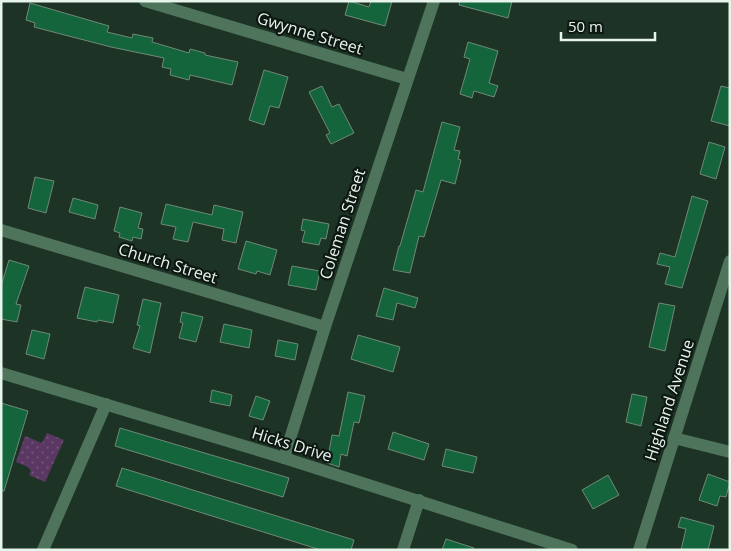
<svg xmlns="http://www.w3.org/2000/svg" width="731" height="551" font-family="'Open Sans',sans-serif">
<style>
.park{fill:url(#park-dots)}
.building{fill:#14643c;stroke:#708978}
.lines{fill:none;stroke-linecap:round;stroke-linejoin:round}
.minor{stroke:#4f745c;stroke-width:12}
.labels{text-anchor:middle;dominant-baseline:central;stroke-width:4.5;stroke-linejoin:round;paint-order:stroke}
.street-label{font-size:16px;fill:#e7f4eb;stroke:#0e1812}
</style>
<defs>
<pattern id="park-dots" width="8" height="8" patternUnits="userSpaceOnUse" patternTransform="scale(1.25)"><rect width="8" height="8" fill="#5b3863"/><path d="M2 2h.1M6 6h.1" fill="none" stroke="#73557a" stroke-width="1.8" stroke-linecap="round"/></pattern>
</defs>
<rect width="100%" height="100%" fill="#1d3325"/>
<polygon class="park" points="47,433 64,440 45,482 29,475 31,471 28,467 16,462 25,436 42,443"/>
<g class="building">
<polygon points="349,1 369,7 371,1 392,1 385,26 345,15"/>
<polygon points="460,1 512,1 508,18 459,5"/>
<polygon points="30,3 109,26 107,32 132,38 133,34 153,38 152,42 189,53 190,49 205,53 205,55 238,62 232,85 190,75 189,80 170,75 171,69 162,67 164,58 111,47 34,27 35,23 26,20"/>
<polygon points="468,42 498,51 489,83 498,86 494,97 474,91 472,98 460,94 470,59 464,57"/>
<polygon points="264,70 288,77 279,108 270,106 264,125 249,120"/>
<polygon points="322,86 332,107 339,104 354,133 331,144 326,135 330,133 309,92"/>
<polygon points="721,86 730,88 730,126 711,121"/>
<polygon points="442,122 460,127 454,150 460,151 458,159 461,160 455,184 441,180 424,237 419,236 410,273 393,270 399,246 400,246 416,190 423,192"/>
<polygon points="709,142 725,147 716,179 700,174"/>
<polygon points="35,177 54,181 46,213 28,208"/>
<polygon points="692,196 708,201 682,288 665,284 670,267 657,264 660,253 675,257"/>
<polygon points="73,198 98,205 95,219 69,212"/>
<polygon points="166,204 212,215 214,205 243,212 236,243 222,240 224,229 193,222 188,242 173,239 176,227 161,224"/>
<polygon points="120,207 142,213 138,228 143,229 141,239 133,237 132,241 119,237 120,233 114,231"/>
<polygon points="303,219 329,224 326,239 321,238 319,245 302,242 305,231 301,230"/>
<polygon points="246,241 277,250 270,275 257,271 256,274 238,269"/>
<polygon points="9,260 29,266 16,304 21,305 17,322 1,319 1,286"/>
<polygon points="292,266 320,271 316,290 288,285"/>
<polygon points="85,287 119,295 113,323 98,320 97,322 77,318"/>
<polygon points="384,288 418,298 415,308 397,303 393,320 376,316"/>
<polygon points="143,299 161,303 150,353 133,348 140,326 137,325"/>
<polygon points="659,303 675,306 665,351 649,347"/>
<polygon points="182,312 203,317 196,342 179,338 183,323 180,322"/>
<polygon points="224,324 252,330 249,348 220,342"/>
<polygon points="32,330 50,334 44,359 26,354"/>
<polygon points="358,335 400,347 393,372 351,359"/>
<polygon points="278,340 298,344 295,360 275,356"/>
<polygon points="212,390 232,395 230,406 210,402"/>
<polygon points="348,392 365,396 359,423 354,422 347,456 341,454 339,467 327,463 332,435 339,436"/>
<polygon points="632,394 647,397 641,426 626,422"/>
<polygon points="256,396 270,401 263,420 249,416"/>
<polygon points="1,403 28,411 4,491 1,491"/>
<polygon points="120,428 289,478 283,497 115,446"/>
<polygon points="393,432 429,444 424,460 388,449"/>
<polygon points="446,449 477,457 473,473 442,466"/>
<polygon points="122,468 354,540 351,550 321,550 116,486"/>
<polygon points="708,474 730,482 726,497 720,496 717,506 699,500"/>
<polygon points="608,475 619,495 593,509 582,490"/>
<polygon points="681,517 714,526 708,550 681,550 686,529 678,527"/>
<polygon points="446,539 474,548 473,550 442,550"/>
</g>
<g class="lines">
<g class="minor">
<polyline points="145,1 407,79"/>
<polyline points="1,230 325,327"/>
<polyline points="1,373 284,458 572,550"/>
<polyline points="674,438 730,452"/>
<polyline points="284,458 325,327 434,1"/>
<polyline points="43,550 106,404"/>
<polyline points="403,550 419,500"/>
<polyline points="639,550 730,261"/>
</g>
</g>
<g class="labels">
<g class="street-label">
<text transform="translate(310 33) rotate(17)">Gwynne Street</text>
<text transform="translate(342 224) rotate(-72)">Coleman Street</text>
<text transform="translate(168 263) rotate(17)">Church Street</text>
<text transform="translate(669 400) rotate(-72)">Highland Avenue</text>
<text transform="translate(292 444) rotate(17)">Hicks Drive</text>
</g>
</g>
<rect width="731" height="551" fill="none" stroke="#e7f4eb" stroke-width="5"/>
<path d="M561 32v8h94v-8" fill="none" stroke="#e7f4eb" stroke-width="2.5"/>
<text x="568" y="32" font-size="15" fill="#e7f4eb" stroke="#0e1812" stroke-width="4" paint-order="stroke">50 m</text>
</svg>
